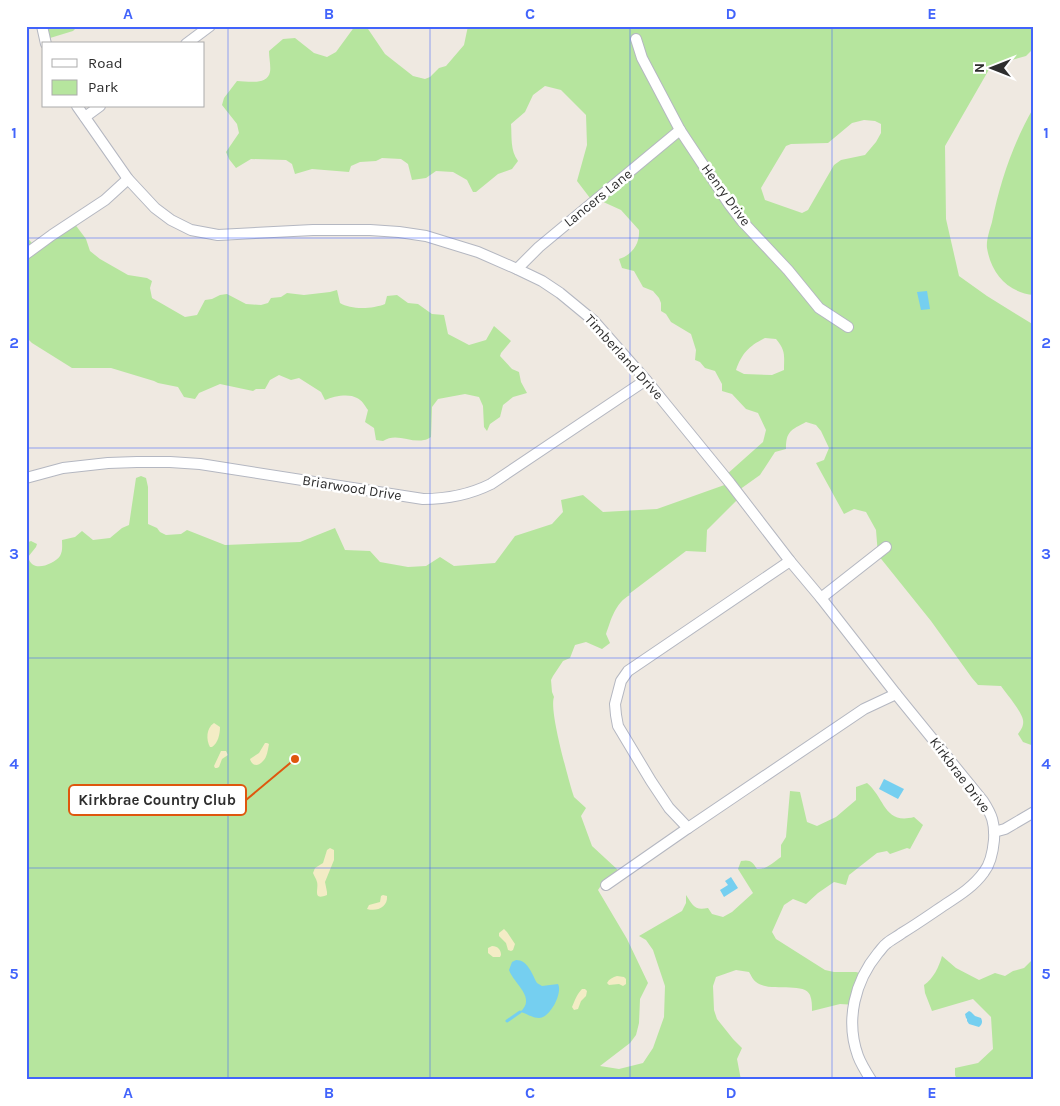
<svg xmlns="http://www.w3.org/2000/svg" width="1060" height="1106" font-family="Karla,sans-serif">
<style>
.green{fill:#b6e59e;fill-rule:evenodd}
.sand{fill:#f3ecc5}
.water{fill:#75cff0}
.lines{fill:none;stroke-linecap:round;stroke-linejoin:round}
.stream{stroke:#75cff0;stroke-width:3}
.street-casing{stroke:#b4b7c1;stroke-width:12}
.street{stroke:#fff;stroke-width:10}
.grid{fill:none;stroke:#4264fb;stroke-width:1;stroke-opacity:0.55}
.labels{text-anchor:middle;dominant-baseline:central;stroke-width:5;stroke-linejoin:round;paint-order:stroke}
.street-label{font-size:14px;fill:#2e2e2e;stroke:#fff}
.leader{fill:none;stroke:#df570e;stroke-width:2}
.callout-dot{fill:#df570e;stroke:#fff;stroke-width:2}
.callout{fill:#fff;stroke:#df570e;stroke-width:2}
.callout-label{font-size:15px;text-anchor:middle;font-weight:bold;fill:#2e2e2e}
.neatline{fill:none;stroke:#4264fb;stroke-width:2}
.grid-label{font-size:16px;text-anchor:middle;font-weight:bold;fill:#4264fb}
</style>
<rect width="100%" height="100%" fill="#efe9e1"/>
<g class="green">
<polygon points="47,26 78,26 73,31 50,38"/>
<path d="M355,26h11l19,28 28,22 12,3 5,-2 9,-9 7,-2 18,-21 4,-19h566v22l-8,8 -35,10 -46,80 1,73 13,57 28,20 47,29v421l-11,-4 -5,-8c3,-4 6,-8 5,-14 -1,-8 -17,-27 -22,-34l-23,-1 -6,-7 -41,-57 -53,-66 -2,-25 -10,-18 -12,-3 -10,5 -28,-51 8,-3 5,-12 -8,-17 -5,-6 -10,-3c-15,8 -20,9 -20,27l-11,3 -15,23 -21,15 -13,-15 37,-33 3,-12 -8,-17 -12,-4 -14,-15 -10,-3v-7l-7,-13 -10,-3 -5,-6 -5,-2 1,-10 -5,-16 -20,-12 -5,-8 -5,-3v-8l-2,-5 -6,-7 -10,-4 -9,-16 -12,-3 -3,-9c13,-4 21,-15 20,-29l-18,-20 -22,-10 -6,2 -16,-21 10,-36 -1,-30 -25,-25 -16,-4 -12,9 -8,17 -14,12c1,13 -1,26 7,37l-6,8 -14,5 -22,18h-3l-6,-12 -14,-8 -17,-1 -10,7 -14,2 -4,-16 -7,-5 -19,-1 -6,3 -16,1 -9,4 -2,6 -37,-3 -17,5 -3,-10 -6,-4 -35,-1 -15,9 -7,-9 -3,-7 13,-19 -2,-9 -15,-19 2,-7 13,-17c10,0 30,5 33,-9 1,-6 -1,-14 -1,-21l14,-12 12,-1 19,15 13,4 9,-5zM864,120l11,1 6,3v9l-5,9 -11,13 -24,5 -7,5 -26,45 -6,3 -37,-13 -4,-12 25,-42 5,-2 37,-1 24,-20zM765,338l11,1c10,12 8,16 8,31l-12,5 -28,-1 -8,-4c6,-17 13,-24 29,-32z"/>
<path d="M1034,107v188c-26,-2 -43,-22 -47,-47 -1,-8 3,-19 5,-26 8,-40 21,-79 42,-115z"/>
<path d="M74,223l12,16 4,12 10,8 28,16 19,3 5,3 -2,7 2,10 33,19 12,-2 8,-15 7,-1 8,-4 7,-1 19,10 15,1 7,-2 3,-5 10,-1 6,-4 17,2 26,-3 7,-2 3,13c11,7 33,6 45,1l2,-8 10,-1 11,8 10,1 14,10 12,1 4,19 21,11 17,-5 8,-14 17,15 -10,12 -1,3 12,13 7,3 2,10 6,11 -14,4 -10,8 -3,12 -10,7 -3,7 -3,-4 -1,-21 -4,-9 -14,-3 -27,5 -6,8 -1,30c-2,1 -5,3 -7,3 -14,3 -28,-8 -41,1l-7,-1 -2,-12 -9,-6 3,-12c-3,-4 -6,-10 -11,-12 -8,-5 -23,-2 -32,2l-4,-8 -22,-14 -8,2 -12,-5 -9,5 -5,9h-9l-3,2 -33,-7 -21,9 -4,6 -11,-2 -6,-10 -20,-4 -4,-2 -43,-13h-39l-40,-25 -6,-6v-101l10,12z"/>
<path d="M141,476l5,2 2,9v37l9,4 3,4 6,3 15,-1 6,-4 38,15 75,-3 35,-14 10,22 25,1 10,11 28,5 18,-1 14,-9 14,9 41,-3 20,-27 37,-12 11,-12 -2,-12 22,-5 20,17 54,-3 73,-26 10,14 -33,33 -1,22 -20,-1 -57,43 1,1c-15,8 -19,25 -24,39l4,9 -8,6 -16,-7 -11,3 -5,13 -7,3 -10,15 -2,4 1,12 2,5c-5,13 13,76 18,94l2,6 12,11 -5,8 11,30 26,24 -14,11 -6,9 29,49 21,44 -8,16 -1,24 -3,12 -6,8 -30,23 19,3 24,-6 10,-15 11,-31 1,-31 -12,-36 -7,-10 -7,-4 43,-25 4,-8v-8c7,10 8,16 22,13l4,6 11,3 9,-5 21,-19 -15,-24 3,-8c9,-2 12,1 16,8 9,1 17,-7 24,-12v-12l5,-8 4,-46 10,1 7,30 10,4 19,-9 20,-17v-13l11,-4c18,15 17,42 47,34l9,8 -13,24 -3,-1 -17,6 -3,-3 -10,2 -28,22 -3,10 -12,-3 -16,11 -12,11 -13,-5 -9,6 -12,27 4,7 49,31 9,2h22l11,3 -10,30 -17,-1 -28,7c0,-5 0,-11 -2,-16 -6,-14 -41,-2 -54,-13 -3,-2 -5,-7 -7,-10l-13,-2 -20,7 -3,9 1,24 3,9 16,20 9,9 -5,11 4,21h-715v-537l5,-2 6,3 -1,3 -8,10c1,3 2,5 4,7 7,6 23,-1 28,-8 3,-5 2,-11 2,-16l13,-3 7,-6 11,9 17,-2 12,-10 7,-3 7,-47z"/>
<path d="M942,956l14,12 23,12 16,-7 10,3 8,-5 11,-3 10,-10v122h-77l-2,-5v-7l23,-5 15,-14 -2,-32 -18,-18 -41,12 -7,-18 -1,-8c9,-6 15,-18 18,-29z"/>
</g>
<g class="sand">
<path d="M214,723l6,4c0,7 -2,16 -8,20h-2c-4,-7 -4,-19 4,-24z"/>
<path d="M265,743h2l2,1c-1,5 -2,14 -6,17 -5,6 -11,5 -13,-2l9,-6z"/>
<polygon points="221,751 226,751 228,755 222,759 219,767 217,768 215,768 214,766"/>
<path d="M330,848l4,2v10l-9,22 2,10v3c-15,6 -8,-6 -10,-13 -1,-4 -3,-6 -4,-9l2,-5 8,-5 4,-13z"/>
<path d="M383,895l4,1c1,11 -10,16 -20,13l2,-4 11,-3 1,-6z"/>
<polygon points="504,929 507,932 515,944 513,950 511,951 508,950 506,943 499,936 499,933"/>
<path d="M492,946c6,0 9,4 9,9l-1,2h-7l-5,-4v-5z"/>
<path d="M617,976l7,1 2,2v5l-3,2 -4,-2 -10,1 -2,-2c2,-4 6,-6 10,-7z"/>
<path d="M582,989h3l2,2 -1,5 -5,5 -3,8 -4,1 -2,-3c3,-7 5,-13 10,-18z"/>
</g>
<g class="water">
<polygon points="927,291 930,309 921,310 917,292"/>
<polygon points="884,779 904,789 898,799 879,789"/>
<polygon points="731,877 738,888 724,897 720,890 728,885 725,881"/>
<path d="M516,960c12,0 16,14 21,23l5,3 16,-2c5,9 -8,34 -19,34 -7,0 -13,-5 -19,-6 17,-14 -6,-28 -11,-42l3,-8z"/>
<path d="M969,1011l2,1 4,4 6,2c2,4 1,6 -2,9l-10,-3 -2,-3v-2l-1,-1 -1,-4z"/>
</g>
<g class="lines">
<polyline class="stream" points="507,1021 520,1012"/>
<g class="street-casing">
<g id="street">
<polyline points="42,26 46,44"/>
<polyline points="636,39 642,58 680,130 729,204 742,221 788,270 819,308 848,327"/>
<polyline points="186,44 210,26"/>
<path d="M77,106l51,73 27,29 16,12 20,10 27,5 95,-5h57l29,2 27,4 52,16 39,17 25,12 18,12 34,28 52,59 84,103 60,78 31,37 75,96 87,107c9,14 12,22 11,39 -1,11 -3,23 -10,32 -10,14 -24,23 -38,32 -15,10 -29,20 -44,29 -5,4 -12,7 -16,11 -3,2 -5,6 -8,9 -23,28 -33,67 -20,103 3,8 8,16 13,24"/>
<polyline points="85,117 100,106"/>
<polyline points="26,254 52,235 105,200 128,179"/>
<polyline points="517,269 539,247 680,130"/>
<path d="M26,478l37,-10 45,-5 29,-1h33l30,2 223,35c25,0 46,-4 68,-15l155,-104"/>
<polyline points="790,561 628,671 621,681 615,704 616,715 618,726 651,781 669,808 688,828 864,709 896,694"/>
<polyline points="821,598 886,547"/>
<polyline points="994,832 1005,829 1034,812"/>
<polyline points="606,885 688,828"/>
</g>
</g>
<use href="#street" class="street"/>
</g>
<path class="grid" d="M228,26v1054M430,26v1054M630,26v1054M832,26v1054M26,238h1008M26,448h1008M26,658h1008M26,868h1008"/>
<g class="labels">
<g class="street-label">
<text transform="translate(726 195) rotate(54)">Henry Drive</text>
<text transform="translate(598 198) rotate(-39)">Lancers Lane</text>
<text transform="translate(624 357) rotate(48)">Timberland Drive</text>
<text transform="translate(352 488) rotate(9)">Briarwood Drive</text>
<text transform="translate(960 775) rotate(53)">Kirkbrae Drive</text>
</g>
</g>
<path class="leader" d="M295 759L246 800"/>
<circle class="callout-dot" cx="295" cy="759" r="5"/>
<rect class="callout" x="69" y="785" width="177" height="30" rx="5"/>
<g class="callout-label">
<text x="157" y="805">Kirkbrae Country Club</text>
</g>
<rect width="1060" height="1106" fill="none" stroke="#ffffff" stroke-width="55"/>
<rect x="42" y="42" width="162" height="65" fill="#ffffff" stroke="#ababab"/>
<rect x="52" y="59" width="25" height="8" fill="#ffffff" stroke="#ababab"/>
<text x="88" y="68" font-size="15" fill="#2e2e2e">Road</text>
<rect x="52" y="80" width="25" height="15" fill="#b6e59e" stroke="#ababab"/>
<text x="88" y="92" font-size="15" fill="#2e2e2e">Park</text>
<g transform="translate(992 68) rotate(270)" stroke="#ffffff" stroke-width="4" paint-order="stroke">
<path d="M0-4L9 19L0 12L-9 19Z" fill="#2e2e2e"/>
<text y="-8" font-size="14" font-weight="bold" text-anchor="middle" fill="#2e2e2e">N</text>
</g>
<rect x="28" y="28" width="1004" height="1050" class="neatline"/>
<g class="grid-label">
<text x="128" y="19">A</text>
<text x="329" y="19">B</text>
<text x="530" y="19">C</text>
<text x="731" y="19">D</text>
<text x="932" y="19">E</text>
<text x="14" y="138">1</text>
<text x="1046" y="138">1</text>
<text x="14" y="348">2</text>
<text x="1046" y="348">2</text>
<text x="14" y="559">3</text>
<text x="1046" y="559">3</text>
<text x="14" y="769">4</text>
<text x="1046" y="769">4</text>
<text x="14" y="979">5</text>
<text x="1046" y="979">5</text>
<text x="128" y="1098">A</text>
<text x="329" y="1098">B</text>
<text x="530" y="1098">C</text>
<text x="731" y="1098">D</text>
<text x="932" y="1098">E</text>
</g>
</svg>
